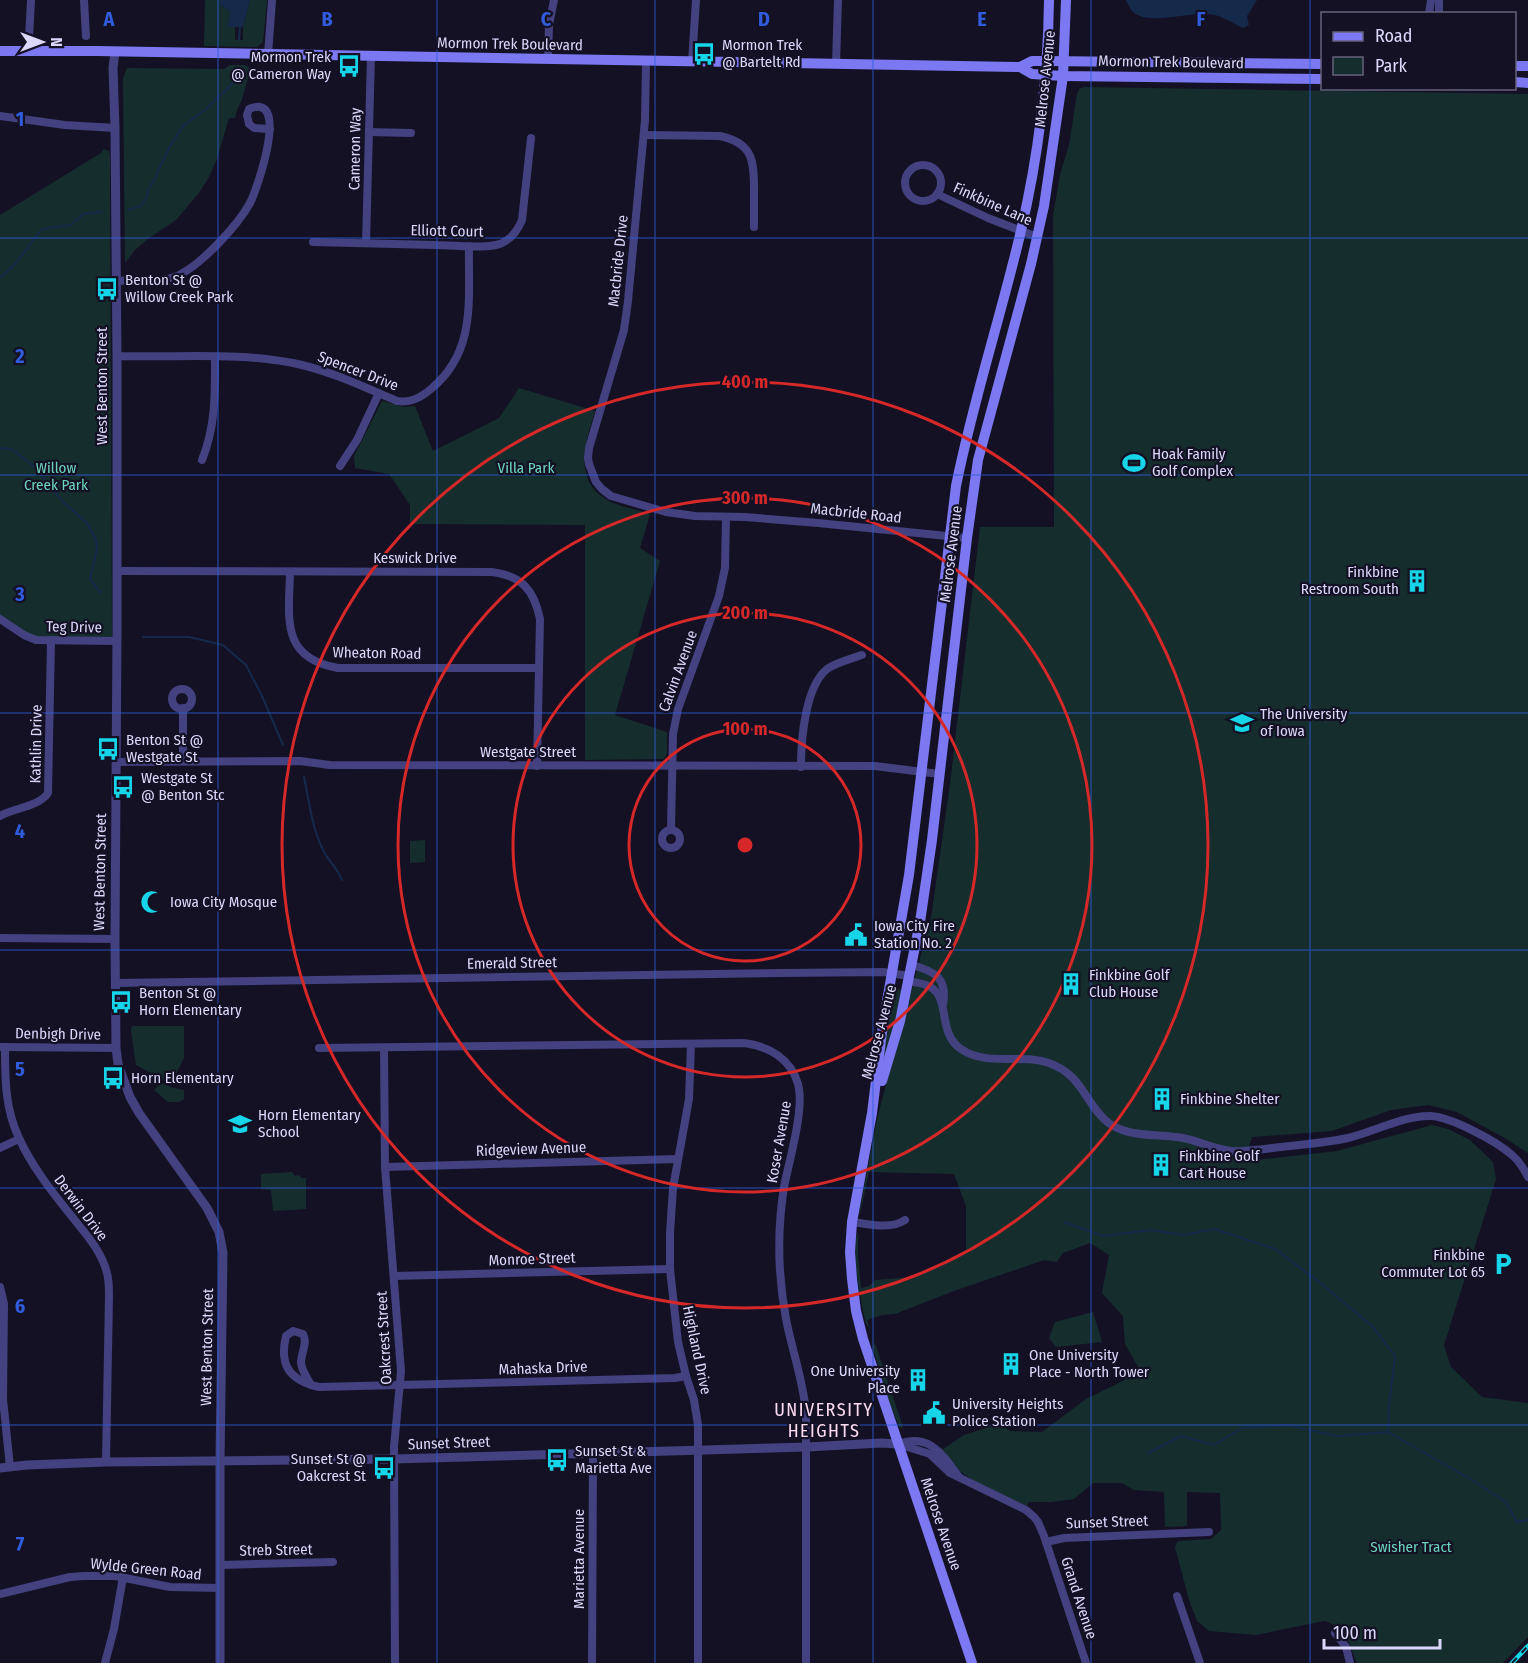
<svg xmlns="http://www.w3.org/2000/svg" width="1528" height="1663" font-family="'Fira Sans Condensed',sans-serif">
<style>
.green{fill:#152e2d}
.water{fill:#152a4b}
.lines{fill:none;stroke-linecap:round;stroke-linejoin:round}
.stream{stroke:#152a4b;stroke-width:2}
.minor{stroke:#43417f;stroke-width:8}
.tertiary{stroke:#43417f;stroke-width:9}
.secondary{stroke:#7b78f2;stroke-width:10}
.rail-casing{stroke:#16d5e9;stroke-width:4.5}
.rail{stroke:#141125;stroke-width:2;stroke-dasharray:7;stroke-linecap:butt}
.grid{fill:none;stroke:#305cdc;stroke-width:1.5;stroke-opacity:0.55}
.ring{fill:none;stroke:#d62828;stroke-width:3}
.labels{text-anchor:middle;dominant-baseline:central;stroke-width:4.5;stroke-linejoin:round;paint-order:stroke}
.street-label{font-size:15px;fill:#dcd8fb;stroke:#141125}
.poi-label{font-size:15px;fill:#dcd8fb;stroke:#141125;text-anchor:start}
.park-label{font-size:15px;fill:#6bd5ba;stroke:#141125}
.quarter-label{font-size:18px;letter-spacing:1.5px;fill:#fcdaf0;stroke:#141125}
.grid-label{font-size:20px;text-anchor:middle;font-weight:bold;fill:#305cdc;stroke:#141125;stroke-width:4.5;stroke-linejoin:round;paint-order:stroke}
.centre{fill:#d62828;stroke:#141125;stroke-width:3}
.ring-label{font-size:18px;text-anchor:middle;font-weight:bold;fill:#d62828;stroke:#141125;stroke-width:4.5;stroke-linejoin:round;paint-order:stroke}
</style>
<rect width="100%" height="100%" fill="#141125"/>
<g class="green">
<polygon points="205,0 220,0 220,5 230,11 228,27 235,27 235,40 243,40 243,27 250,0 267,0 263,42 257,47 204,46"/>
<polygon points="230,65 245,65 251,69 241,102 238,107 235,118 229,118 217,159 208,179 198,194 176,220 149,238 135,250 125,263 123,78 127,68 224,69"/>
<path d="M1084,87l444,7v1059l-25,-16 -46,-25 -29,-7 -37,5 -59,21 -80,6 -7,22 11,1 81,-9 95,-26 16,4 22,11 23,22 3,17 -52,166 7,22 31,30 46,6v234l-25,26h-146c-8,-20 -11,-36 -33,-42l-68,14 -47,-4 -12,-10 -8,-21 -14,-53 2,-5 2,-1 32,-2 10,-9 -1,-37 -33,-1v34l-22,1 -1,-35 -30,-2 -12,-7h-29l-19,16 -23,3h-22l-2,4c-31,-15 -70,-27 -87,-58l3,1 21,-14 40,-13 2,6 4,3 32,1 44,-33 55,-27 -16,-28 -2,-28 -21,-23 7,-38 -19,-12 -27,10 -6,9 -13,-2 -93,32 -56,22 -13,1 -15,5 3,9 -4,-5c-5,-21 -16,-74 -8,-92v24l3,32 8,-2 6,-6 38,-3 53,-27v-44l-12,-32 -85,-2 -9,42 -1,-1 18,-94 54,-201 19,-134 30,-257h74l-1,-311 7,-42 9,-29 8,-51 2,-5z"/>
<polygon points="104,149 109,151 110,157 112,641 36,640 0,619 0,215 101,153"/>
<path d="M519,388l76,23c-10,33 -24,73 18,92 12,5 25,7 37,11l-10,34 20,13 -45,154 52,17v22l-3,5 -79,1v-235l-175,-1v-19l-21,-31 -34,-6 -1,-12 27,-53 2,-2 20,6 12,-1 18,45 66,-33z"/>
<polygon points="425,840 425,862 410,863 410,841"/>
<polygon points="897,988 901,990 901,993 894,1026 883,1062 883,1042 894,990"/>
<polygon points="132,1026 184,1026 184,1058 171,1084 136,1065 131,1031"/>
<path d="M153,1077h3c6,9 18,11 28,13v9l-5,3h-11l-14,-12 4,-4v-1l-7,-3z"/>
<polygon points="292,1172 295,1176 300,1175 301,1178 306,1178 306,1209 273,1211 271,1190 261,1189 261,1174"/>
<polygon points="1093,1312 1102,1342 1056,1347 1049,1338 1055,1322"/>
<polygon points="874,1342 876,1346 903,1427 900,1428 890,1405 873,1349"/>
</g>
<g class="water">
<polygon points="220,0 250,0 243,27 228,27 230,11 220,5"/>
<path d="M1126,0h131l-10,16 2,9 -6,3c-11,-5 -23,-14 -35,-14 -20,-2 -59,12 -75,-2 -3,-3 -5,-8 -7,-12z"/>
</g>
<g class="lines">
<g class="stream">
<polyline points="239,40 240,27"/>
<polyline points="128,210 140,206 147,197 148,190 156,177 158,171 170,146 183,126 206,109 232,84 238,77 239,68"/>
<polyline points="0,278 15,264 42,229 71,225 83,214 102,212"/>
<polyline points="0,448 11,449 35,467 63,502 87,523 96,540 97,549 90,579 101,593"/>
<polyline points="143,637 189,637 223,645 246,665 262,696 283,745"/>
<path d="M304,777c5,24 8,52 20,75 6,11 13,15 18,28"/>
<polyline points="1064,1222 1103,1236 1151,1230 1183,1235 1214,1229 1275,1249 1318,1281 1373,1327 1395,1356 1389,1405 1388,1432 1472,1480 1506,1502 1517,1522 1528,1520"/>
<polyline points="1148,1453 1181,1436 1214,1445 1242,1428 1287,1425 1337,1436 1388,1432"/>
</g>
<g class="minor">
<polyline points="84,0 86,36"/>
<polyline points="1429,14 1431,0"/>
<polyline points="1439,14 1439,0"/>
<polyline points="31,51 29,39 31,0"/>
<polyline points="268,55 272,0"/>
<polyline points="548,60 549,25 554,0"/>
<polyline points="646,61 645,120 628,301 624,330 589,448 588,458 589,464 596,482 602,489 611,496 666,512 695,516 745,517 818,523 967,538"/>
<polyline points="692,62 696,0"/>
<polyline points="836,64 838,0"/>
<polyline points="0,116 65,125 115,128"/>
<polyline points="369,132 411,133"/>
<path d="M644,135l76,1c32,7 34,23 34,53 0,12 0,25 0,38"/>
<circle cx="923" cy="183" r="18"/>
<polyline points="937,194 988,218 1037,237"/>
<path d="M313,242c41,1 81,2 122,3 19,0 42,4 61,0 13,-3 21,-13 26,-25l9,-82"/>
<polyline points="366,243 371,56"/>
<path d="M116,281c21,-1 44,3 63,-6 23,-11 59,-50 71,-72 7,-13 41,-112 -1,-94l-2,6 2,9 5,4 16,1"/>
<path d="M117,356c61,2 124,-5 185,9 33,8 64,23 95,36 14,2 23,-3 34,-12 46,-38 37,-90 38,-143"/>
<path d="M202,460c14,-35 13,-67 13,-103"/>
<polyline points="340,466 357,440 379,393"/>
<path d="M117,571l375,1c30,4 42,18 48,47l-3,147"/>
<path d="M290,572c-1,46 -10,86 48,96h201"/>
<polyline points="0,619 24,635 36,640 117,641"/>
<circle cx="182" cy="699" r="10"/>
<polyline points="183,708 183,761"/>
<polyline points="116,762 300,761 330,765 875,766 939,774"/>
<path d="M801,767c0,-27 4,-80 26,-98 10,-7 24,-10 35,-14"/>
<path d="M0,816c14,-8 40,-10 48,-23l3,-153"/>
<polyline points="671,829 673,734 678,709 719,596 725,568 726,517"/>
<circle cx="671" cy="839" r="9"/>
<polyline points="0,938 115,939"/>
<path d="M912,965c22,6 36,13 31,39"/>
<path d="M908,981c6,1 13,2 18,4 27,9 9,46 35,64 26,18 59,4 88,14 33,12 34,36 56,57 21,19 52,13 78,18 16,3 31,11 48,13 16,1 33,-2 50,-4 22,-3 45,-4 67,-9 26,-6 56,-23 83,-22 20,1 65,25 81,39 6,5 12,14 16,22"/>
<polyline points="115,983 781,973 883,972 909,976"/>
<polyline points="691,1044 689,1099 673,1188 670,1233 670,1269 678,1342 686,1376 694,1400 698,1425 698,1663"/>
<polyline points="1,1047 116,1048"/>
<path d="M5,1047c0,31 0,62 14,91 13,29 34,55 54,80 13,16 29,34 34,55 2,7 2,15 2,23l-3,166"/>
<path d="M319,1048l425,-5c25,3 47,16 54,41 7,24 -9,77 -14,103 -7,44 -6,89 2,132 6,31 17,61 20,93v251"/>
<polyline points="384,1048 385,1167 401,1371 394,1447 395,1663"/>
<polyline points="0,1148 19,1139"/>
<polyline points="385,1167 678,1159"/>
<path d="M852,1222c16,2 38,8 53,-2"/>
<polyline points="394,1276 670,1269"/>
<polyline points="0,1287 4,1304 3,1399 10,1467"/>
<path d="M311,1385c-4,-7 -9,-14 -10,-22 0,-11 7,-19 2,-29l-10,-3 -7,5c-7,29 3,44 33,51l356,-9 11,-2"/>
<polyline points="898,1444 930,1454 950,1473 1026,1510 1034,1517 1038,1522 1044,1536 1086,1663"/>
<path d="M898,1444c32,-11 44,10 61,33"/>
<polyline points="1046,1542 1064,1538 1209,1532"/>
<polyline points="220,1565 333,1562"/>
<polyline points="0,1594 70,1577 84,1576 115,1576 170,1587 220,1588"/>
<polyline points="1177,1596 1200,1663"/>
<polyline points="1335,1633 1346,1647 1350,1663"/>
<polyline points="105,1663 114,1629 123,1577"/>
<polyline points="592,1663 593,1454"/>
</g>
<g class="tertiary">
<polyline points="115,52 113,68 115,128 117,356 117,632 115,939 116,1048 118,1064 130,1097 139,1113 207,1208 219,1232 223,1253 220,1461 220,1663"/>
<polyline points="0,1468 27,1465 106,1462 394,1459 807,1447 881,1443 898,1444"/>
</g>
<g class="secondary">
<polyline points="0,51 97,51 1016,67 1020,67 1032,74 1063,76 1322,79"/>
<polyline points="1514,66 1528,66"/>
<polyline points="1020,67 1032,61 1046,61 1322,64"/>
<polyline points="1514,82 1528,83"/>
<polyline points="882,1081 900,1021 920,922 932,840 967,538 978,460 1031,264 1044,206 1063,76 1066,0"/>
<path d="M972,1663l-109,-324 -7,-28 -4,-32 -2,-27 2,-30 20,-109 11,-89 26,-149 47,-389c17,-85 44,-167 64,-251 18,-76 28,-157 29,-235"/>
</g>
<g class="rail-casing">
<polyline id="rail" points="1512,1663 1528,1646"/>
</g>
<use href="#rail" class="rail"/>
</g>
<path class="grid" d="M218,0v1663M437,0v1663M655,0v1663M873,0v1663M1091,0v1663M1310,0v1663M0,238h1528M0,475h1528M0,713h1528M0,950h1528M0,1188h1528M0,1425h1528"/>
<g class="ring">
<circle cx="745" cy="845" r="116"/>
<circle cx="745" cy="845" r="232"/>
<circle cx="745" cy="845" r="347"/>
<circle cx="745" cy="845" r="463"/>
</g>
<defs>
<g id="bus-bare" transform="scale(1.8)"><path d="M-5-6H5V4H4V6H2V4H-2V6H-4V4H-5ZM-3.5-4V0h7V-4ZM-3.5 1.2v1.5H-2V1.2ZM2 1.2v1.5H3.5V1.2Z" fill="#16d5e9" stroke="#141125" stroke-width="2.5" paint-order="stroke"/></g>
<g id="stadium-bare" transform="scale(1.8)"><path d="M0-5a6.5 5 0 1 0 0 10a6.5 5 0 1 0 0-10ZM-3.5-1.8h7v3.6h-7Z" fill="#16d5e9" stroke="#141125" stroke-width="2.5" paint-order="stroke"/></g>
<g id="building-bare" transform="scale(1.8)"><path d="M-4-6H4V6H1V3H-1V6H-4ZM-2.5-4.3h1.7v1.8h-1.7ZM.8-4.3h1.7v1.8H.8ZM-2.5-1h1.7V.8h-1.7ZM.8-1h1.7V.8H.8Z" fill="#16d5e9" stroke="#141125" stroke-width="2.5" paint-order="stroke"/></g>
<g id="university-bare" transform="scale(1.8)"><path d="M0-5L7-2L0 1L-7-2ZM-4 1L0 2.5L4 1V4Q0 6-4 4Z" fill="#16d5e9" stroke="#141125" stroke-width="2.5" paint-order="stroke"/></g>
<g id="mosque-bare" transform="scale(1.8)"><path d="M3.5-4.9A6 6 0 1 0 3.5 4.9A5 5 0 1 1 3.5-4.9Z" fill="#16d5e9" stroke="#141125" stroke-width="2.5" paint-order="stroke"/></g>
<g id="civic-bare" transform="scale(1.8)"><path d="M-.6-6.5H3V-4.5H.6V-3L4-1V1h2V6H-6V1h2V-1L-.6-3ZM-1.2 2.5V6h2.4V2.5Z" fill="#16d5e9" stroke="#141125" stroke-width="2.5" paint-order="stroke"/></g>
<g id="school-bare" transform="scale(1.8)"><path d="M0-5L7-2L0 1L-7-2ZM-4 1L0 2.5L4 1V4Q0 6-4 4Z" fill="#16d5e9" stroke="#141125" stroke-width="2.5" paint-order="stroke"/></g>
<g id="parking-bare" transform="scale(1.8)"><path d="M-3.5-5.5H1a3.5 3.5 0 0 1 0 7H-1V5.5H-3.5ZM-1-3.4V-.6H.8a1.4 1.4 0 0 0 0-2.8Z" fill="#16d5e9" stroke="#141125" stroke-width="2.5" paint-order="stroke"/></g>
</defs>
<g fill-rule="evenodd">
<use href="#bus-bare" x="704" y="54"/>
<use href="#bus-bare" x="349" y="66"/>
<use href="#bus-bare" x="107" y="289"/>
<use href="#stadium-bare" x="1134" y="463"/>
<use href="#building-bare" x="1417" y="581"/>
<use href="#university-bare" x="1242" y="723"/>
<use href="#bus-bare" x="108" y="749"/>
<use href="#bus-bare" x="123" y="787"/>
<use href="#mosque-bare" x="152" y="902"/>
<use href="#civic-bare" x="856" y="935"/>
<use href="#building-bare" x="1071" y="984"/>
<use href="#bus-bare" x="121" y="1002"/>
<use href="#bus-bare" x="113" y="1078"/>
<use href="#building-bare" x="1162" y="1099"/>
<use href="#school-bare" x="240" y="1124"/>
<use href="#building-bare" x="1161" y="1165"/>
<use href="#parking-bare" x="1503" y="1264"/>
<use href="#building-bare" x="1011" y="1364"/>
<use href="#building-bare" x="918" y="1380"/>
<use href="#civic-bare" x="934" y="1413"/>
<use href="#bus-bare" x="557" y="1460"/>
<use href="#bus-bare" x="384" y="1468"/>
</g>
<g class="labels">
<g class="street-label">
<text transform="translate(510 44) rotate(1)">Mormon Trek Boulevard</text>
<text transform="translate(1171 62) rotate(1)">Mormon Trek Boulevard</text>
<text transform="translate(1045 79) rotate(-84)">Melrose Avenue</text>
<text transform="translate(355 149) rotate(-89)">Cameron Way</text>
<text transform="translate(993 204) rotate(24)">Finkbine Lane</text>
<text transform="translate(447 231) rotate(1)">Elliott Court</text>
<text transform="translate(618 261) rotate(-84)">Macbride Drive</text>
<text transform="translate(358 371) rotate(21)">Spencer Drive</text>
<text transform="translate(102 386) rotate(-90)">West Benton Street</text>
<text transform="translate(856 513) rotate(6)">Macbride Road</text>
<text transform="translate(951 554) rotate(-83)">Melrose Avenue</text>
<text x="415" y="558">Keswick Drive</text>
<text transform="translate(74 627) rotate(1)">Teg Drive</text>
<text transform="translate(377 653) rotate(1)">Wheaton Road</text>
<text transform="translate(678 671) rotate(-70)">Calvin Avenue</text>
<text transform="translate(36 744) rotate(-89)">Kathlin Drive</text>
<text x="528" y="752">Westgate Street</text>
<text transform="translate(100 872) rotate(-89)">West Benton Street</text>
<text transform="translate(512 963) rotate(-1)">Emerald Street</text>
<text transform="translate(879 1032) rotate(-75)">Melrose Avenue</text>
<text transform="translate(58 1034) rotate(1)">Denbigh Drive</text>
<text transform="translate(779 1142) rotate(-80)">Koser Avenue</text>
<text transform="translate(531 1149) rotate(-2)">Ridgeview Avenue</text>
<text transform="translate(81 1208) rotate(53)">Derwin Drive</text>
<text transform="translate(532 1259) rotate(-2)">Monroe Street</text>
<text transform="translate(384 1338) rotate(-93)">Oakcrest Street</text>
<text transform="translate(207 1347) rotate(-89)">West Benton Street</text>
<text transform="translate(697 1350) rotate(78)">Highland Drive</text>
<text transform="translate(543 1368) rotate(-2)">Mahaska Drive</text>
<text transform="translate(449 1443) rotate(-2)">Sunset Street</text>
<text transform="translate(1107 1522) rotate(-2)">Sunset Street</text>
<text transform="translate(941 1524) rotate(71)">Melrose Avenue</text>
<text transform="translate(276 1550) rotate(-1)">Streb Street</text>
<text transform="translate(579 1559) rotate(-90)">Marietta Avenue</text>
<text transform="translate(146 1569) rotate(6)">Wylde Green Road</text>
<text transform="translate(1079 1598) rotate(72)">Grand Avenue</text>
</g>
<g class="poi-label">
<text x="722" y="45">Mormon Trek<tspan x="722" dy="17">@ Bartelt Rd</tspan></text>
<text x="331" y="57" text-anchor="end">Mormon Trek<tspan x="331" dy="17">@ Cameron Way</tspan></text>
<text x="125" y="280">Benton St @<tspan x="125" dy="17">Willow Creek Park</tspan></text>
<text x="1152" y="454">Hoak Family<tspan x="1152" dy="17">Golf Complex</tspan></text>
<text x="1399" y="572" text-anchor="end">Finkbine<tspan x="1399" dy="17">Restroom South</tspan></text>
<text x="1260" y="714">The University<tspan x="1260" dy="17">of Iowa</tspan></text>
<text x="126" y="740">Benton St @<tspan x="126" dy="17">Westgate St</tspan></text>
<text x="141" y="778">Westgate St<tspan x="141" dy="17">@ Benton Stc</tspan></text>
<text x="170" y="902">Iowa City Mosque</text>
<text x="874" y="926">Iowa City Fire<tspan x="874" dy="17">Station No. 2</tspan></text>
<text x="1089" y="975">Finkbine Golf<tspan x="1089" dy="17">Club House</tspan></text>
<text x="139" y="993">Benton St @<tspan x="139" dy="17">Horn Elementary</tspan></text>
<text x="131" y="1078">Horn Elementary</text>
<text x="1180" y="1099">Finkbine Shelter</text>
<text x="258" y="1115">Horn Elementary<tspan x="258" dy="17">School</tspan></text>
<text x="1179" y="1156">Finkbine Golf<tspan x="1179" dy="17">Cart House</tspan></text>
<text x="1485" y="1255" text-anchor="end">Finkbine<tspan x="1485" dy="17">Commuter Lot 65</tspan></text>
<text x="1029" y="1355">One University<tspan x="1029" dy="17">Place - North Tower</tspan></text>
<text x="900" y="1371" text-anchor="end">One University<tspan x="900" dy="17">Place</tspan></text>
<text x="952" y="1404">University Heights<tspan x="952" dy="17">Police Station</tspan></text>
<text x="575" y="1451">Sunset St &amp;<tspan x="575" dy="17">Marietta Ave</tspan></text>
<text x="366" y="1459" text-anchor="end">Sunset St @<tspan x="366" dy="17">Oakcrest St</tspan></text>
</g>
<g class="park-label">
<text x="56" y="468">Willow<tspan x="56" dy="17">Creek Park</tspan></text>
<text x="526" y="468">Villa Park</text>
<text x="1411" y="1547">Swisher Tract</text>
</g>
<g class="quarter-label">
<text x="824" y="1410">UNIVERSITY<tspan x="824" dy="21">HEIGHTS</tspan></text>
</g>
</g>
<g class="grid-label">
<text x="109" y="26">A</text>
<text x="327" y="26">B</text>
<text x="546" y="26">C</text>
<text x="764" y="26">D</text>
<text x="982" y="26">E</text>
<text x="1201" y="26">F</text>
<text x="20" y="126">1</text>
<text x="20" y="363">2</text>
<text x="20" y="601">3</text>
<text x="20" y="838">4</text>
<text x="20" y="1076">5</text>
<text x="20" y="1313">6</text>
<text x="20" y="1551">7</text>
</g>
<circle cx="745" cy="845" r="9" class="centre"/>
<g class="ring-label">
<text x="745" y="388">400 m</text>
<text x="745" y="504">300 m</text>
<text x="745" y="619">200 m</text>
<text x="745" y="735">100 m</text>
</g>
<rect x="1321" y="12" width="195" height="78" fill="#141125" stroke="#64617b" stroke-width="1.5"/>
<rect x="1333" y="32" width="30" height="9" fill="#7b78f2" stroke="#64617b" stroke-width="1.5"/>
<text x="1375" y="42" font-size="18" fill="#dcd8fb">Road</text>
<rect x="1333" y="57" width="30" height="18" fill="#152e2d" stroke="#64617b" stroke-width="1.5"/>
<text x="1375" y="72" font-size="18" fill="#dcd8fb">Park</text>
<g transform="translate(42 42) rotate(90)" stroke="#141125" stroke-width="4.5" paint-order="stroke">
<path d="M0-4.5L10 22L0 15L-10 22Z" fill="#dcd8fb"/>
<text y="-9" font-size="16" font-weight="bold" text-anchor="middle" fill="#dcd8fb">N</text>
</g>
<path d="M1324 1639v9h116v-9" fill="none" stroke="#dcd8fb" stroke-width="3"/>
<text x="1333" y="1639" font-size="18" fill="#dcd8fb" stroke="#141125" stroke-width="4.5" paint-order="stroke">100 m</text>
</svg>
